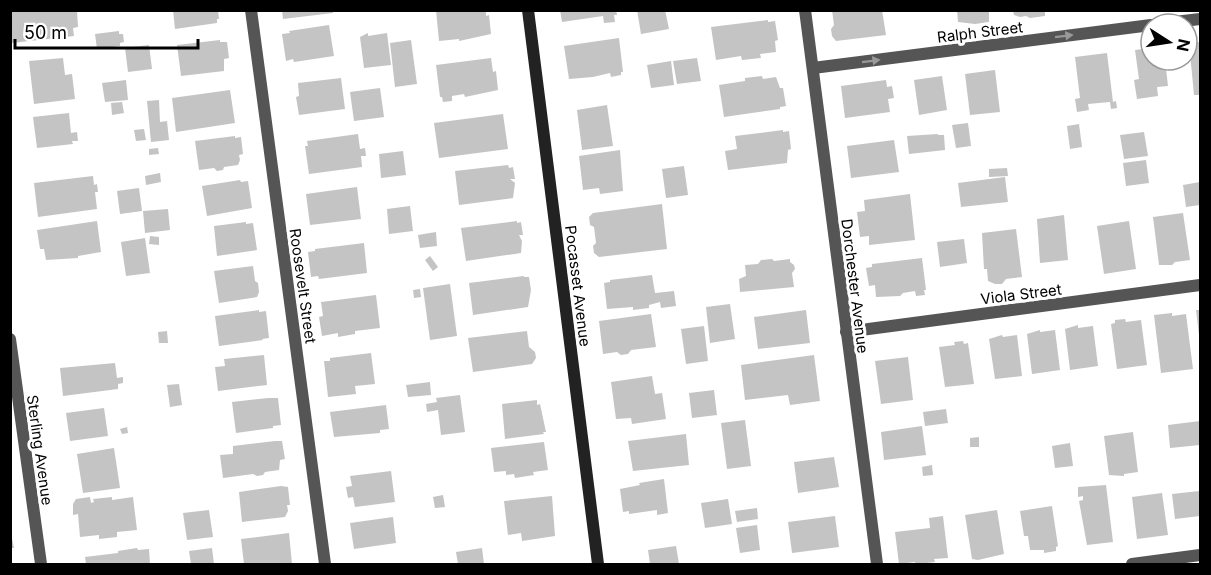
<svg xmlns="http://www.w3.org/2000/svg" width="1211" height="575" font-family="Inter,sans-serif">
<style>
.building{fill:#c4c4c4}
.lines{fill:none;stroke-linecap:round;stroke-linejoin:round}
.street{stroke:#555;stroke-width:12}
.secondary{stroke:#222;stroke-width:12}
.oneway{fill:#999}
.labels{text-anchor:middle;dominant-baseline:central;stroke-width:6;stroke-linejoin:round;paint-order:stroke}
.street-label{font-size:15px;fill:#000;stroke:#fff}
</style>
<rect width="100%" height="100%" fill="#fff"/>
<g class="building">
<polygon points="77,10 78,27 73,28 74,36 12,43 10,11"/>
<polygon points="173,10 218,10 219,19 217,19 217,23 175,29"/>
<polygon points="282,10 333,10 333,13 283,19"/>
<polygon points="436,10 486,10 486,16 489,15 491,34 459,41 459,39 439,41"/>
<polygon points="560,10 616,10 617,15 614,15 615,22 604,23 603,16 562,22"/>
<polygon points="637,10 665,10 669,29 641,34"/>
<polygon points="832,10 882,10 886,35 836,41 832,36 831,29 834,25"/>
<polygon points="957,10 989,10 989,22 975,24 958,22"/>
<polygon points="1013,10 1045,10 1045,16 1030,18 1026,16 1020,17 1014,15"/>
<polygon points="768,20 768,22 775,21 778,40 775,41 776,52 760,54 761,58 742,60 741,56 716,60 711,27"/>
<polygon points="329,25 334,56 294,62 293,59 286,61 282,34 290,33 289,31"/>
<polygon points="119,31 119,34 123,34 124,42 120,43 120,46 97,49 95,34"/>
<polygon points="368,33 368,36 387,33 391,65 364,68 360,37"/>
<polygon points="619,38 623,72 621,72 621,75 611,77 610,73 593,77 569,79 564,46"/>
<polygon points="220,40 220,42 227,42 229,58 224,59 224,71 181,76 177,45"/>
<polygon points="411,40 417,84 395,87 390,43"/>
<polygon points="1200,42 1200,95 1194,95 1189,43"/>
<polygon points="149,45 152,69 128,72 125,48"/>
<polygon points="1151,48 1151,60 1165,60 1168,86 1157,87 1158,96 1137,99 1134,80 1139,79 1135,50"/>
<polygon points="1107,53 1113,102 1116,101 1117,108 1111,109 1110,102 1088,104 1089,110 1077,112 1075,99 1080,98 1075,57"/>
<polygon points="63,58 65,75 72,74 75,99 34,104 29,61"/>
<polygon points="491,58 493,72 496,71 498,90 465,97 464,94 452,96 452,101 443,102 442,97 440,97 436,65"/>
<polygon points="697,58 701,81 677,84 673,61"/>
<polygon points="671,61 674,85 651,88 647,65"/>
<polygon points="995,70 1000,112 970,115 965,74"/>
<polygon points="762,76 763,79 776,77 780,88 783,88 786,106 780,107 780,109 724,117 719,85 745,81 745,78"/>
<polygon points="942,76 947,110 919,115 914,80"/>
<polygon points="341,78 345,109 299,115 296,97 299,96 298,83"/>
<polygon points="126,80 128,100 105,102 102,83"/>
<polygon points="886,80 887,87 892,86 894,98 888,99 890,112 845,118 841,86"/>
<polygon points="380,88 384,117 354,121 350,92"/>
<polygon points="230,90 235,123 176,132 172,98"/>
<polygon points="159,100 160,122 167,121 169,140 151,142 147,101"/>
<polygon points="122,102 124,113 112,115 111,103"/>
<polygon points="607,105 613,146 582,150 577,110"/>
<polygon points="69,113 71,133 77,132 78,141 72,141 73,144 37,148 33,117"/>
<polygon points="503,114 508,149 439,158 434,123"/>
<polygon points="968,123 971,146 956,148 952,125"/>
<polygon points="1079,124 1082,147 1070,149 1067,126"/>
<polygon points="144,129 146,140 136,141 134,130"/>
<polygon points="783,130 783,132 789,131 791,149 788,150 787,163 728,170 725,151 737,149 735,136"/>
<polygon points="1144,132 1148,156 1124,159 1120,135"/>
<polygon points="358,134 360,149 365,148 366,156 361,156 362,167 309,174 305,146 308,146 307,141"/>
<polygon points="938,134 938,135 944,135 945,150 909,154 907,136"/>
<polygon points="235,136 235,138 241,137 243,154 239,155 240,160 238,165 224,167 223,170 217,171 214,168 199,170 195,141"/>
<polygon points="894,140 899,172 851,178 847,146"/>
<polygon points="158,148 159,154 149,155 149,149"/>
<polygon points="620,150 623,191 600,194 599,188 583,190 579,156"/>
<polygon points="403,151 406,175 381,178 379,154"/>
<polygon points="1146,160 1149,183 1126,186 1123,163"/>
<polygon points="508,165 509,168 513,167 515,179 510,179 515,183 513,198 459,205 455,171"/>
<polygon points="684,166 688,195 666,198 662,169"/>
<polygon points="1007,168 1008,176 989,177 989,169"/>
<polygon points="160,173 161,182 146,185 145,176"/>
<polygon points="93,176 94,185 97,184 98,192 95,192 97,209 38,217 34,183"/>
<polygon points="1005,177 1008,202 961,207 958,183"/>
<polygon points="240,180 241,182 248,181 252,208 207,216 202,186"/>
<polygon points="1200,182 1200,205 1186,207 1183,185"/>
<polygon points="357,187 361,219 310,225 306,194"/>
<polygon points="139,188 142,211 120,214 117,191"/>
<polygon points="910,194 915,240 869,245 869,236 860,237 857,212 865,211 864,200"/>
<polygon points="662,204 667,249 599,257 594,253 593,246 596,243 594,227 590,225 589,217 593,213"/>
<polygon points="410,206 413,231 389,234 387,209"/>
<polygon points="168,209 170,230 145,233 143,211"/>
<polygon points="1183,213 1190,260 1175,262 1172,265 1159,265 1153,217"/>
<polygon points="1064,215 1068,260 1040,263 1037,219"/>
<polygon points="97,221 101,252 78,256 78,258 46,260 44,249 40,249 37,230"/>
<polygon points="517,221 517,223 521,222 523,235 519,235 522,241 521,253 466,261 461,228"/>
<polygon points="1129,221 1136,269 1104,274 1097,226"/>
<polygon points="246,222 246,224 253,223 257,250 217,256 214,226"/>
<polygon points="1016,229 1022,277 1006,279 1002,284 995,284 988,281 987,269 984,269 982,233"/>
<polygon points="436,232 437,246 420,248 418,235"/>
<polygon points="150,236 159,237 159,245 149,244"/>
<polygon points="145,238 150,273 126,276 121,242"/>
<polygon points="964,239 967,263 940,267 937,242"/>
<polygon points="364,243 367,273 319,279 318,276 311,277 308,252 315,251 315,249"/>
<polygon points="430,256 438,267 433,271 425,260"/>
<polygon points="922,258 926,290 924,290 925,295 916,296 915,291 903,293 900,296 876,297 875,285 869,286 866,268 872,267 872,264"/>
<polygon points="772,259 774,261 790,259 790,262 794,265 795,269 792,273 794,287 740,292 739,279 746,276 745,265 758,264 761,260"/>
<polygon points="253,266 255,281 258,283 259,292 257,297 219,303 214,271"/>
<polygon points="652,275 655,293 674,291 676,306 661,308 660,302 649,305 649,308 633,310 633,307 607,309 604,283 610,282 610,280"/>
<polygon points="524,276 524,277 529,277 531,290 528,307 473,315 469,283"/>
<polygon points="450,284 457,336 430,340 423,288"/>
<polygon points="420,289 421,297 414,298 413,290"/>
<polygon points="376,295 380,328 355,331 355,334 338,337 338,333 322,336 319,317 323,316 321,302"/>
<polygon points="730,304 735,339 710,343 706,307"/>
<polygon points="259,310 259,312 266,311 269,338 262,339 263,340 219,346 215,316"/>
<polygon points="806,310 810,343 758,349 754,317"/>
<polygon points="1196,310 1200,310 1200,335 1199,335"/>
<polygon points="1172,313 1172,316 1186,314 1193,369 1161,373 1154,315"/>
<polygon points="651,314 656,347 631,350 628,354 621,355 617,352 603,354 599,321"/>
<polygon points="1125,319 1126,322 1141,320 1147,365 1117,369 1111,324 1115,323 1115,320"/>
<polygon points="1078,325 1078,328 1093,326 1098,366 1070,370 1065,329"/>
<polygon points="704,326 708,361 686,364 681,329"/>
<polygon points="1040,330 1040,332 1055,330 1060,370 1032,374 1027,334"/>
<polygon points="167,331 168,343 159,343 158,332"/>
<polygon points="527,331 529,347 535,352 536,358 532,364 473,372 468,338"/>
<polygon points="1002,335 1003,337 1017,335 1022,376 995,379 989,339"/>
<polygon points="963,341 964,344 968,343 974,384 945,387 939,347 955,345 954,342"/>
<polygon points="371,353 375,384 355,386 356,394 328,397 324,361 330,361 330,358"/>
<polygon points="264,355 267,385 218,391 215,367 225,366 224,359"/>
<polygon points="814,355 820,401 790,405 788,395 745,400 741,365"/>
<polygon points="908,357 913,400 881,404 875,361"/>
<polygon points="115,363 117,378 123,377 123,383 118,384 118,389 63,396 60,368"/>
<polygon points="652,376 655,394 662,393 666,419 632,424 631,418 616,419 611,382"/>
<polygon points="430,382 431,395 408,397 406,385"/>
<polygon points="179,384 182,405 170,407 167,385"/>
<polygon points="714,390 717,415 692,418 689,393"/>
<polygon points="460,395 465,432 441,435 438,410 427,412 426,404 437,402 436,398"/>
<polygon points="268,398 278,398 281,425 273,426 273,428 236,433 232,402"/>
<polygon points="537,400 537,405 540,404 546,432 543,432 544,434 505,439 502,404"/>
<polygon points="386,405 389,429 380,430 380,433 334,437 330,412"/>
<polygon points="104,408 108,436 70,441 66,413"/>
<polygon points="946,409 948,423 925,426 923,412"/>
<polygon points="745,420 751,466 727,469 721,423"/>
<polygon points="1200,421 1200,445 1170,448 1168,425"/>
<polygon points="922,426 926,455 884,460 881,432"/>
<polygon points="127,427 128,433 122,434 120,429"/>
<polygon points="1133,432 1138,472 1124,474 1124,476 1109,475 1104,436"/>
<polygon points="686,434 689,465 633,471 628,441"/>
<polygon points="979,437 979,447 970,447 970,438"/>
<polygon points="275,441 282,441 285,459 280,460 279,470 265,472 263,475 257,476 253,474 223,478 220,455 233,454 233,446"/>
<polygon points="544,442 548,470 533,472 534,475 515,478 514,474 506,475 506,471 494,472 491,448"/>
<polygon points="1070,443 1073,466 1055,468 1052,446"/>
<polygon points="114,448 120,488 83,493 77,454"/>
<polygon points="834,457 839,487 798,493 794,462"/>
<polygon points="932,465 933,475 923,476 922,467"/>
<polygon points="391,471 395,502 355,507 353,497 348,498 346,487 352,486 350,476"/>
<polygon points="664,479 668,513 657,515 657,510 629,514 629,511 623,512 620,489 640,485 639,483"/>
<polygon points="1106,485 1113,542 1087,545 1079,501 1083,500 1083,496 1078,497 1078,487"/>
<polygon points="281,486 288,487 290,505 287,505 288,511 285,517 242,522 239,492"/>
<polygon points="1199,491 1200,516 1175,519 1172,494"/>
<polygon points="1162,493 1168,535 1137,539 1132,497"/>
<polygon points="443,495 445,507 435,508 433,497"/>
<polygon points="552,496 555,536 522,541 521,533 508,535 504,501"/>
<polygon points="90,497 91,503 94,502 93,499 112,497 112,500 133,497 137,530 117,532 117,537 99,539 99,535 80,537 78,514 73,515 73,504 76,499"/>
<polygon points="728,499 732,524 705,528 701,503"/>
<polygon points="1052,506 1058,546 1056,547 1056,551 1044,553 1044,550 1030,550 1028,536 1024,536 1020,511"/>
<polygon points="757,508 758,519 737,522 735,511"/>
<polygon points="209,510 213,537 187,540 183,513"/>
<polygon points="997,510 1004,554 978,560 972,559 965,515"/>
<polygon points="835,516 839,547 792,553 788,522"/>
<polygon points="943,516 948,558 934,559 935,562 918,564 915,564 915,562 899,564 895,532 930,528 929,518"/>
<polygon points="393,517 396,543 354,549 350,523"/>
<polygon points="757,525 760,550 740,553 736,528"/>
<polygon points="10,529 14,548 10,548"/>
<polygon points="289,533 292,564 244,564 241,539"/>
<polygon points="676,546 679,564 650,564 648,550"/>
<polygon points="137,548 138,550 149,549 150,564 86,564 85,557 118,553 118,551"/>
<polygon points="212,548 214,564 191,564 189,551"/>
<polygon points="482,548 484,564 458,564 456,552"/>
</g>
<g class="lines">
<g class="street">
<polyline points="251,10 325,564"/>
<polyline points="805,10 877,564"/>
<polyline points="1158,24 1200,19"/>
<polyline points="813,68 1151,25"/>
<polyline points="846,332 1200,285"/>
<polyline points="10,339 41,564"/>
<polyline points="1132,564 1200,555"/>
</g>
<polyline class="secondary" points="528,10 598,564"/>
</g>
<defs><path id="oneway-solid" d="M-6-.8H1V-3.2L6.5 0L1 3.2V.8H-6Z" transform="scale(1.5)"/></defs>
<g class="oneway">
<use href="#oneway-solid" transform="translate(1064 36) rotate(-7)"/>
<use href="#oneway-solid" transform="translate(871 61) rotate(-7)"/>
</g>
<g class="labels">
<g class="street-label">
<text transform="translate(980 32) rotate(-7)">Ralph Street</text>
<text transform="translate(303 286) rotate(82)">Roosevelt Street</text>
<text transform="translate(578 286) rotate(83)">Pocasset Avenue</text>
<text transform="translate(855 286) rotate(83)">Dorchester Avenue</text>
<text transform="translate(1021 294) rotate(-7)">Viola Street</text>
<text transform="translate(40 450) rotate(82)">Sterling Avenue</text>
</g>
</g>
<rect width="1211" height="575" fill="none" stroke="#000000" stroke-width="24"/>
<g transform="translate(1169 42) rotate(102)"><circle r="28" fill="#ffffff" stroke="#999999" stroke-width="1.5"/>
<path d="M0-4.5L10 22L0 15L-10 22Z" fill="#000000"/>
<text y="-9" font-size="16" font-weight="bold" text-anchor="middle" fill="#000000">N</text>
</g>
<path d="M15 39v9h183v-9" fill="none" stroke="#000000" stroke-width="3"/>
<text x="24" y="39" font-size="18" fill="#000000" stroke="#ffffff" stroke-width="4.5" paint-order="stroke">50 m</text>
</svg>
